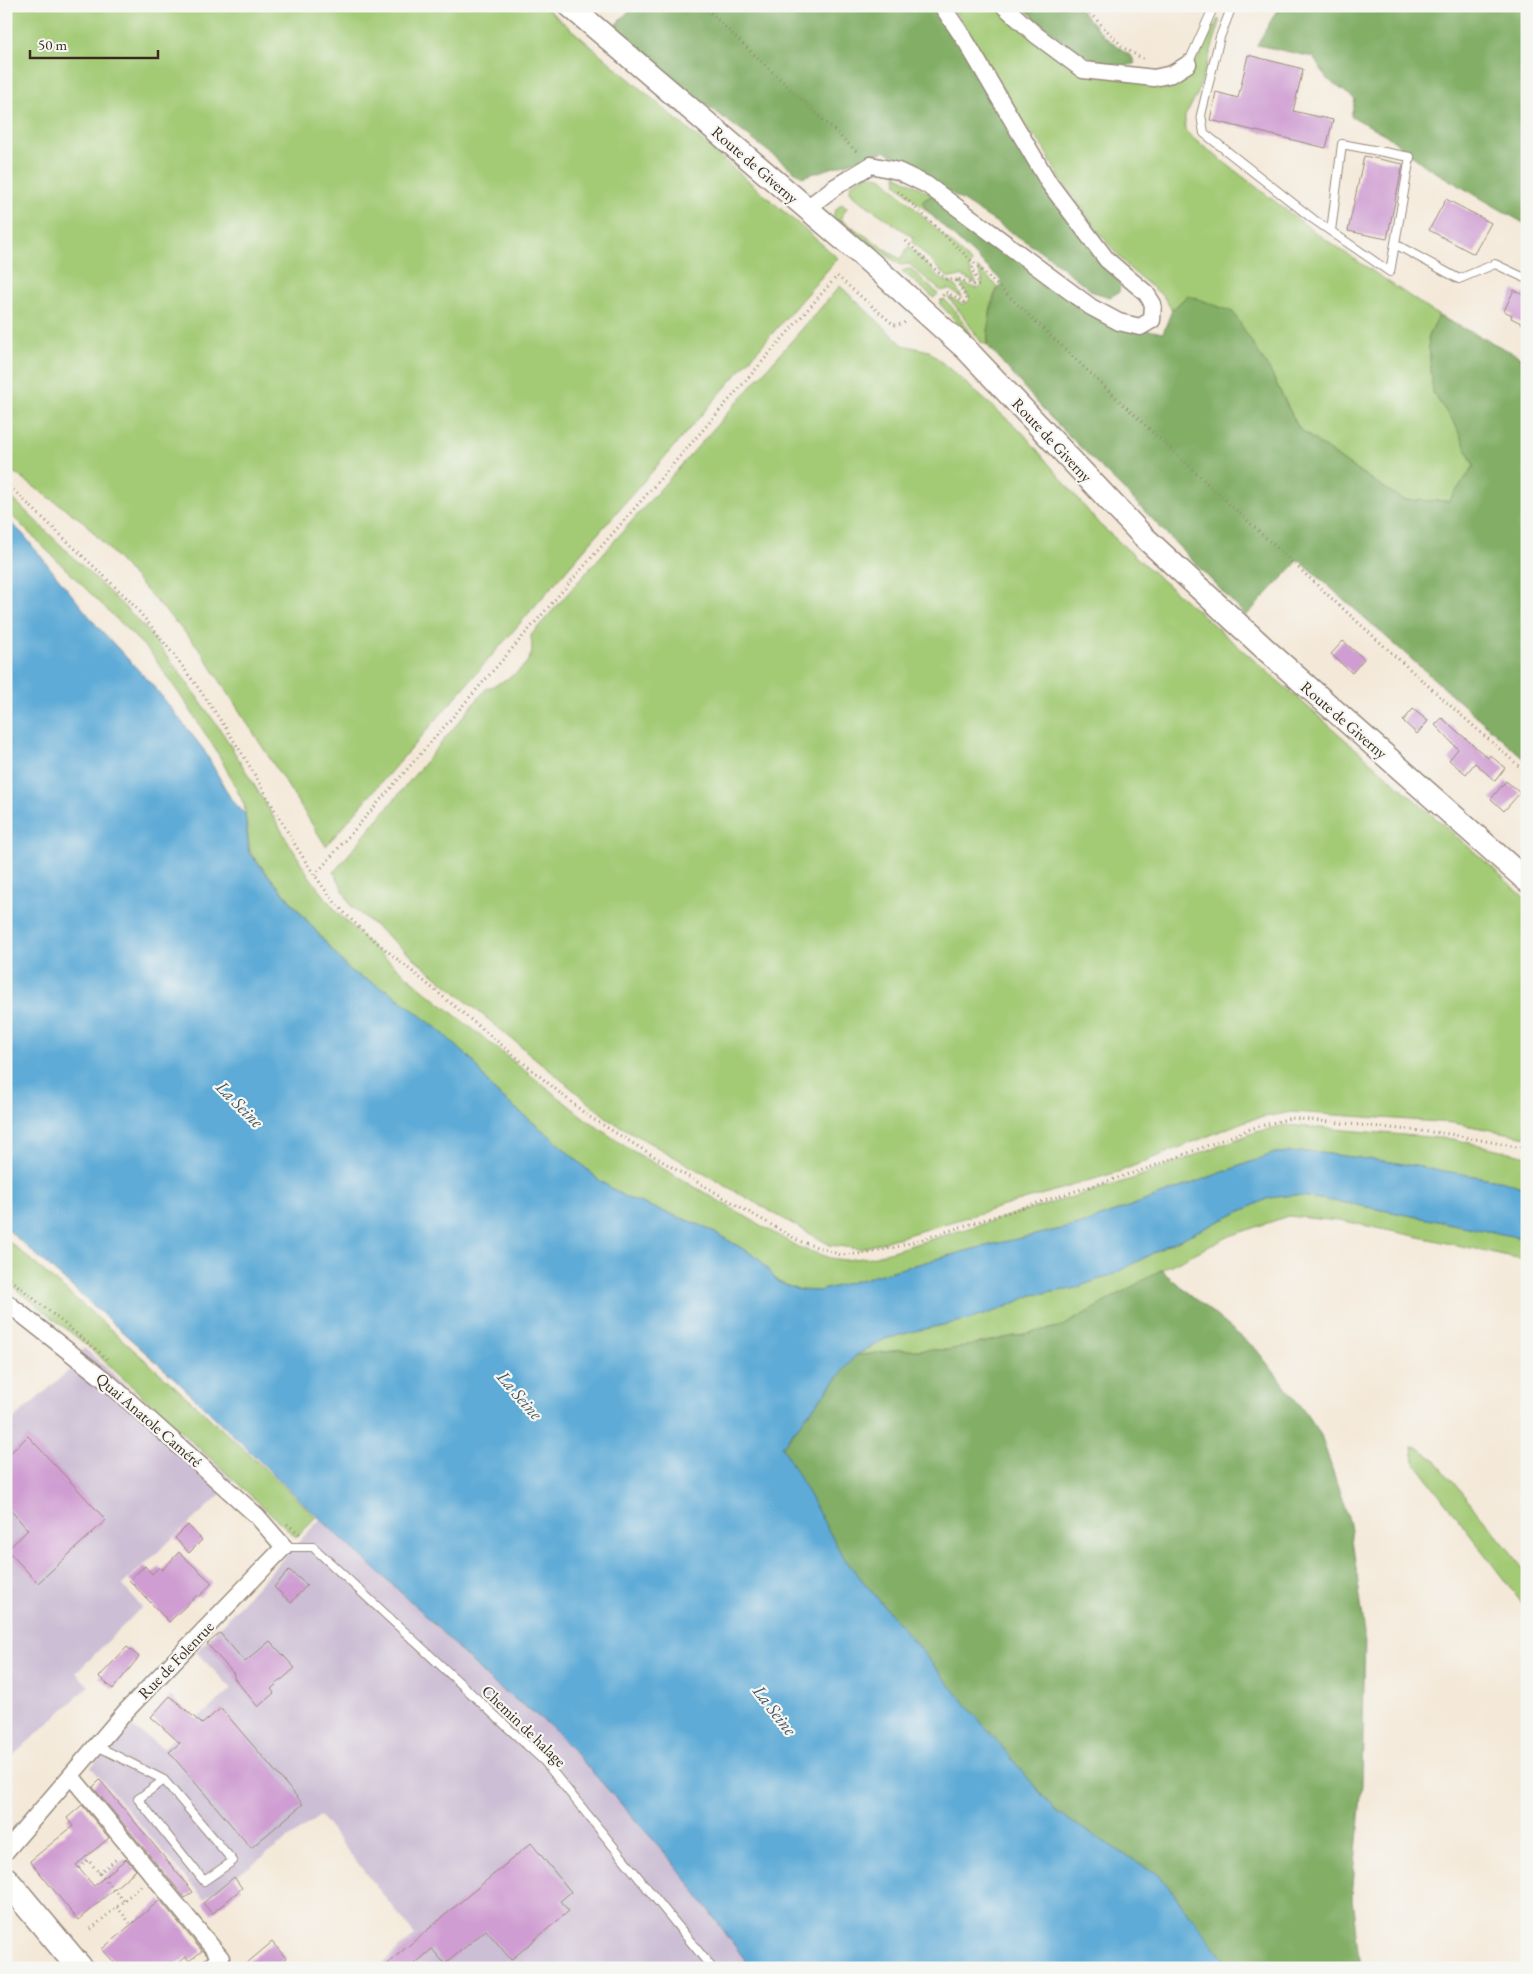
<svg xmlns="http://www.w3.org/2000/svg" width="1533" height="1974" font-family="'EB Garamond',serif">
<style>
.industrial{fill:#ccbed4}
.green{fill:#a3ca75;stroke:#6f7a4a}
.forest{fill:#82ae66;stroke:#5e6c42}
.water{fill:#5eabd7;stroke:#4c6a7a}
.building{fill:#cf9dd2}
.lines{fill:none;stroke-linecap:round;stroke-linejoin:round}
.service-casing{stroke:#988a7c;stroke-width:10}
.minor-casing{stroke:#988a7c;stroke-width:19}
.secondary-casing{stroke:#988a7c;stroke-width:25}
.primary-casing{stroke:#988a7c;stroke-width:28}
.path{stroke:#988a7c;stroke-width:3;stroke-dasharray:1 4;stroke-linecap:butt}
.service{stroke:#fff;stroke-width:8}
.minor{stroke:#fff;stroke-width:16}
.secondary{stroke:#fff;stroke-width:22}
.primary{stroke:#fff;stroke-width:25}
.labels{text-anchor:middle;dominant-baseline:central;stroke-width:4.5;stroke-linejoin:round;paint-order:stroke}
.street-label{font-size:16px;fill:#3b2a1e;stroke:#f6f6f2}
.water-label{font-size:18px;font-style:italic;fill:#47575f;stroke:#f6f6f2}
</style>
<rect width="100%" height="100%" fill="#f6f6f2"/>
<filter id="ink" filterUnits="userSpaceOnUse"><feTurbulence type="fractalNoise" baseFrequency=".02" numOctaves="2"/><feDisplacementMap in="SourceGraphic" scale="10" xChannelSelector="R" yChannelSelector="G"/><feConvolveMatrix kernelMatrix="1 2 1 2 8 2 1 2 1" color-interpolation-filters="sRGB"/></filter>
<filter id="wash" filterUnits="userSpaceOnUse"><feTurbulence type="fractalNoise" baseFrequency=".0096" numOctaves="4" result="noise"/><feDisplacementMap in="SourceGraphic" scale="20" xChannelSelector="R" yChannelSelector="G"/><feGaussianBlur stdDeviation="1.12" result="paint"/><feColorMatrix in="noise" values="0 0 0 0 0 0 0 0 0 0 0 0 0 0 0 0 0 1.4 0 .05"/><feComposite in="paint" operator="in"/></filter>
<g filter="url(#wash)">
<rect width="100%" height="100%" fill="#f4e9d9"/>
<g class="industrial">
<polygon points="84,1348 234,1482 122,1585 142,1607 76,1673 89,1686 6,1762 6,1426 75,1365"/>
<polygon points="320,1519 420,1610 489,1680 551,1726 674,1863 751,1968 377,1968 415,1935 320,1816 204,1899 91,1767 131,1726 163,1748 232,1689 196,1652"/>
</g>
<g class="green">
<polygon points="6,6 544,6 838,258 326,846 199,648 84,522 6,467"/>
<polygon points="951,6 998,6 1074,68 1184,74 1200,55 1218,19 1220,22 1197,95 1185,116 1185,130 1194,139 1316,233 1439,316 1428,336 1433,393 1455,424 1474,466 1449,501 1403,500 1349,465 1299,429 1270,371 1188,295 1172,310 1163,296 1130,269 1099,233 1060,179 1042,145 1021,121 983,54"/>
<polygon points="868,174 883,178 972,263 969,268 977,284 961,276 950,278 947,277 912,242 914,238 855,197 850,191 851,184"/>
<polygon points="896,175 933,195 922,201 928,212 897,185"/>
<polygon points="842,204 847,208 840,219 900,259 909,246 941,279 954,284 963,299 949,289 941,291 909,264 901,265 835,220 833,216 835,210"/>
<path d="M977,267l21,20c-10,17 -9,39 -11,58l-6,-3 -20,-29 -14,-17 15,8 6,-2 2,-3 -11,-17 16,6h5l2,-3v-6z"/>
<polygon points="907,269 911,269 938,294 934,298 902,271"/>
<path d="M840,286l63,59 26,6 94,82 76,91 56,50 338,294 34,32v237l-73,-14 -162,-11 -44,8 -127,51 -261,78 -30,-4 -219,-124 -260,-215 -17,-34 152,-183c16,-7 37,-16 45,-34 2,-5 0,-14 0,-20z"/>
<polygon points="944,299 956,311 975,342 939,303"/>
<polygon points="6,492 141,623 180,673 224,735 309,876 336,911 376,950 436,1000 587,1120 626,1147 798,1247 830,1258 844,1260 872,1257 1132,1179 1256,1132 1285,1125 1453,1139 1527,1156 1527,1189 1504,1181 1391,1162 1313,1152 1275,1153 1079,1225 977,1248 819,1291 798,1290 778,1282 757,1257 705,1227 625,1197 599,1180 551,1137 494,1091 473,1061 439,1030 390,992 350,971 250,853 244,804 220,757 187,705 151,653 6,510"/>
<polygon points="1294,1195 1352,1204 1527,1239 1527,1260 1349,1222 1288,1216 1230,1236 1161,1270 1063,1326 947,1350 899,1350 855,1356 885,1339 919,1330 967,1320 999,1310 1032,1295 1072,1289 1114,1274 1166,1246 1269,1198"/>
<path d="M6,1239c106,90 209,182 310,278l-20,20 -207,-190 -83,-66z"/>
<polygon points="1412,1447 1420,1449 1434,1459 1527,1572 1527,1610 1414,1461"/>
</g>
<g class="forest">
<polygon points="634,6 938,6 1121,279 1119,292 1110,297 1093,292 1048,256 886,151 802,177 609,31"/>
<path d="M1021,6h56l28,31 27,20 3,6c-5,3 -9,2 -15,2 -38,-2 -71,-35 -99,-59z"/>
<polygon points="1277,6 1527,6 1527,225 1427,167 1386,135 1351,116 1355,99 1327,79 1313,57 1257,45 1277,10"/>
<path d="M933,195l175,127 55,11 9,-23 16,-15 45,17 37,59 29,58 50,36 54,35 46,1 25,-35 -19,-42 -22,-31 -5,-57 11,-20 88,44v401l-228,-201 -53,56 -118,-122 -80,-79 -61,-70c2,-23 3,-44 15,-64l-74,-69 -6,-11z"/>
<polygon points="1161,1270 1256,1349 1301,1407 1321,1435 1350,1524 1365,1634 1362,1784 1352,1898 1360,1968 1231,1968 1160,1876 1057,1813 843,1557 782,1447 855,1356 899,1350 947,1350 1063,1326"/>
</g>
<polygon class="water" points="6,519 22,533 97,626 156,689 204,750 231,799 245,814 249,853 350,971 390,992 439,1030 473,1061 494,1091 551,1137 599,1180 625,1197 705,1227 757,1257 778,1282 798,1290 819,1291 977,1248 1079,1225 1275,1153 1313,1152 1391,1162 1504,1181 1527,1189 1527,1239 1352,1204 1294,1195 1269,1198 1166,1246 1114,1274 1072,1289 1032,1295 999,1310 967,1320 919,1330 885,1339 855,1356 782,1446 843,1557 1057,1813 1160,1876 1231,1968 751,1968 674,1863 551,1726 489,1680 420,1610 303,1503 174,1378 6,1228"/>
<g id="blocks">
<g class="building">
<polygon points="1248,55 1303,69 1293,111 1333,120 1326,148 1210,120 1216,92 1238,98"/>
<polygon points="1364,156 1403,164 1387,239 1348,231"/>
<polygon points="1446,199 1491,223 1474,254 1429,230"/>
<polygon points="1527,289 1527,326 1511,318 1512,315 1504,311 1514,290 1523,295"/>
<polygon points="1343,641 1364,659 1352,673 1331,654"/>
<polygon points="1413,709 1428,721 1417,734 1403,721"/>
<polygon points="1442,718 1488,758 1490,755 1505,768 1495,781 1475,763 1466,774 1449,760 1458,749 1435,725"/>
<polygon points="1506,781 1520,793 1504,811 1491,799"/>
<polygon points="28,1436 106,1520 38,1583 7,1550 28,1530 6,1505 6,1457"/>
<polygon points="188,1525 202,1540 189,1553 175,1538"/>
<polygon points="179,1552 212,1583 199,1597 197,1595 169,1622 129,1580 145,1566 152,1574 159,1567 162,1570"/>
<polygon points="289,1570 307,1585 291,1603 274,1587"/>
<polygon points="220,1633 245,1662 270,1641 295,1668 271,1689 274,1693 258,1707 234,1678 234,1674 207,1644"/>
<polygon points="127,1647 139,1657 113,1689 99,1677"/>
<polygon points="170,1696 202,1724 221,1708 303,1804 251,1848 169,1752 180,1743 151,1717"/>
<polygon points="100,1780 193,1892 185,1898 93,1787"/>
<polygon points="82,1805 109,1838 76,1865 94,1886 126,1859 136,1870 78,1920 30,1861 73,1826 67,1818"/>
<polygon points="531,1843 571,1892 560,1901 569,1911 518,1954 511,1960 486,1930 445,1964 432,1949 410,1968 382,1968"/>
<polygon points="234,1877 242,1888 212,1914 203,1903"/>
<polygon points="160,1900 202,1951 189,1961 186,1957 173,1968 119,1968 102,1949"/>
<polygon points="272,1942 286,1958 275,1968 241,1968"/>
</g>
</g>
</g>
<g filter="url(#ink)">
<use href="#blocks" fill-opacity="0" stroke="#988a7c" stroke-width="1"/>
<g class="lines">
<g class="service-casing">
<g id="service">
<polyline points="1232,6 1220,37 1201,115 1204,133 1313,219 1390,272 1410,157 1342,144 1331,231"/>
<polyline points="1188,64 1214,6"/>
<polyline points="1395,244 1459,279 1495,264 1527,279"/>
<polyline points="284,1547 313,1547 544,1761 712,1968"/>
<polyline points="97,1746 164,1780 233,1861 204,1881 138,1799 164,1780"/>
</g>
</g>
<g class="minor-casing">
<g id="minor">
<polyline points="1004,6 1036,35 1083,70 1154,78 1172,74 1188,64"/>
<polyline points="807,208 835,187 871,165 898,171 927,185 1091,307 1119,322 1140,327 1152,320 1153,304 1146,293 1107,260 1049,183 967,43 942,6"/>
<polyline points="6,1302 110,1384 257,1516 284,1547 126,1711 6,1851"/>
<polyline points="71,1776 221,1958 208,1968"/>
</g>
</g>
<g class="secondary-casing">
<polyline id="secondary" points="570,6 864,257 966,349 1144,537 1264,648 1527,881"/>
</g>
<g class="primary-casing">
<polyline id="primary" points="6,1880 80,1968"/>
</g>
<g class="path">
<polyline points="703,6 859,154"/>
<polyline points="1083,6 1124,48 1145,60"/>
<path d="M898,191c207,196 413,394 629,582"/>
<polyline points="906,241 945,279 956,280"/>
<polyline points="939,299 946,292 964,302 967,299 956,280 959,279 976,286 979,285 972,269 975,264"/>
<path d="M6,483l122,116c41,47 80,100 113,153 30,48 57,105 93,149 8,10 19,20 29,30l225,185 92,56 119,69 42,14 29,-2 30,-7 246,-77 107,-41 38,-10 159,16 77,15"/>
<polyline points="315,875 837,276 894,325 903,324 906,321"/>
<polyline points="6,1276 110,1361"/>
<polyline points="287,1524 300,1534"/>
<polyline points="79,1868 88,1860 124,1901"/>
<polyline points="99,1873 118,1858"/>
<polyline points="117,1907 130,1923"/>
<polyline points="91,1929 141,1886"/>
</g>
<use href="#service" class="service"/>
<use href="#minor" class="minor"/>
<use href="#secondary" class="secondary"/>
<use href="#primary" class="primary"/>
</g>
</g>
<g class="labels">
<g class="street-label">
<text transform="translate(755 165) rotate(41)">Route de Giverny</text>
<text transform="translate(1052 440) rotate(47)">Route de Giverny</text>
<text transform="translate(1344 720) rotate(41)">Route de Giverny</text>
<text transform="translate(149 1420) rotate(41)">Quai Anatole Caméré</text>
<text transform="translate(176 1660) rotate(-46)">Rue de Folenrue</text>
<text transform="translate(524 1726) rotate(44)">Chemin de halage</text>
</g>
<g class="water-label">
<text transform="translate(240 1104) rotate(45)">La Seine</text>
<text transform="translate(520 1395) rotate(49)">La Seine</text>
<text transform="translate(775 1710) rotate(52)">La Seine</text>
</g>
</g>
<rect width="1533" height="1974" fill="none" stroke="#f6f6f2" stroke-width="25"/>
<path d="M30 50v8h128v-8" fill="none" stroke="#3b2a1e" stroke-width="2.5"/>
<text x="38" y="50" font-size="15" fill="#3b2a1e" stroke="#f6f6f2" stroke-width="4" paint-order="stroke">50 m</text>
</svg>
